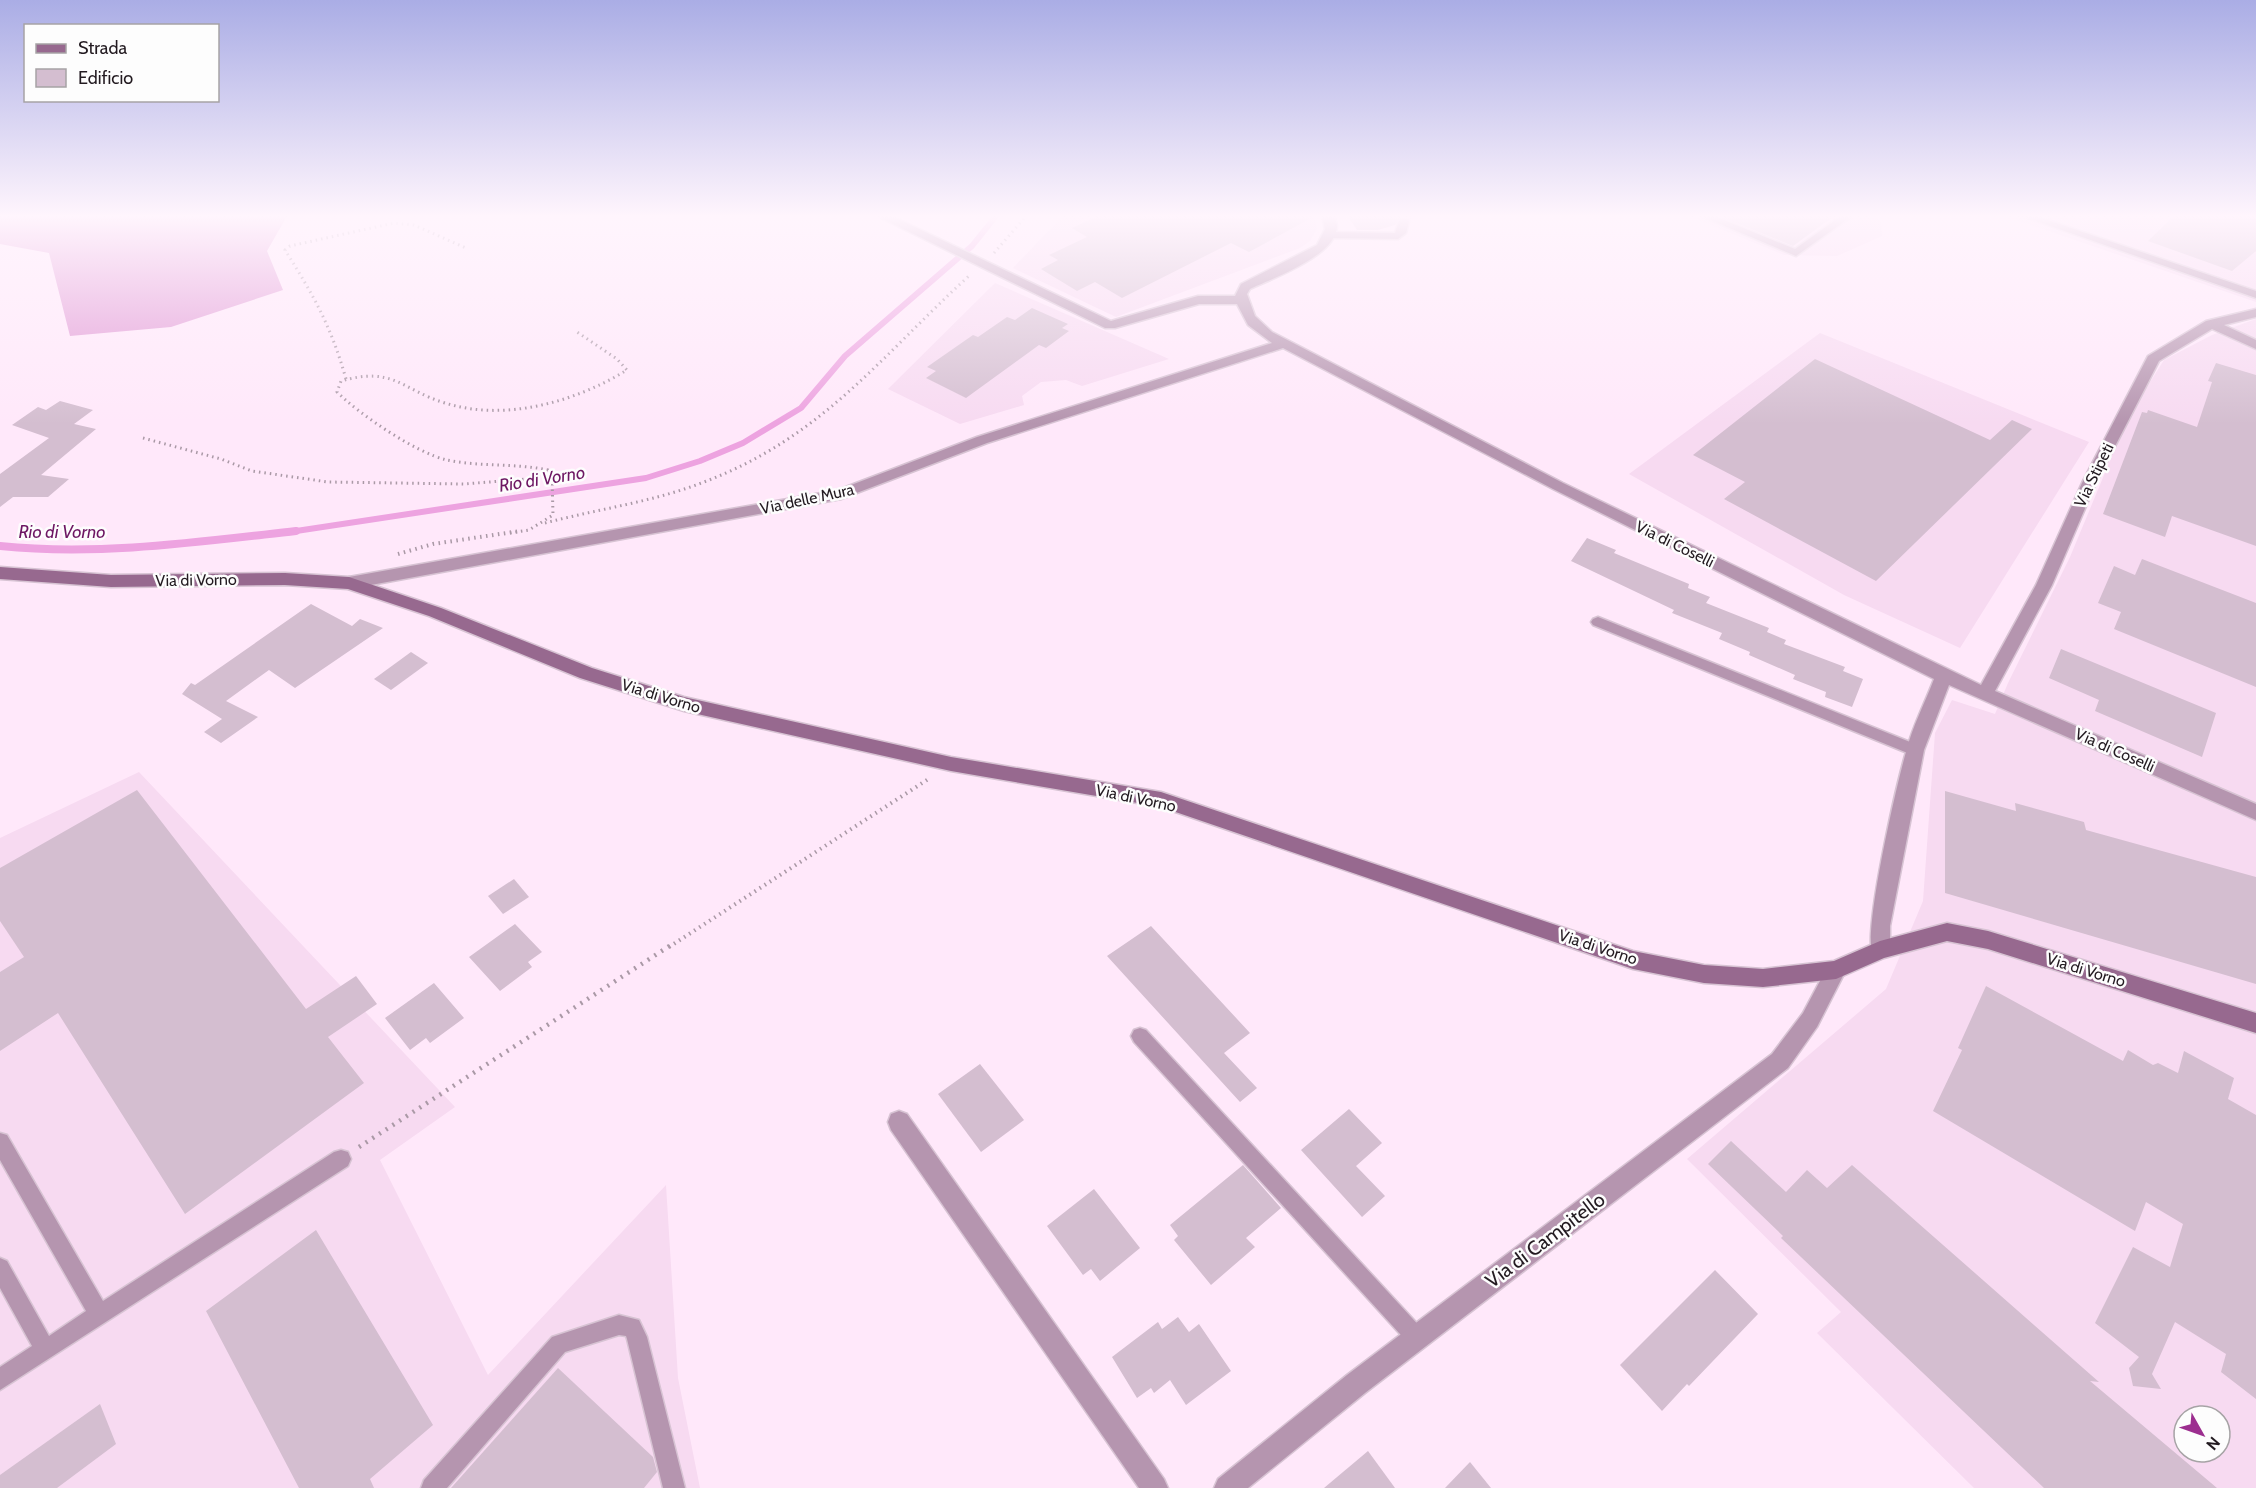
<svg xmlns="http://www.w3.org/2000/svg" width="2256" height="1488" font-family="Cabin,sans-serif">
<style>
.built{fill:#f7daf1;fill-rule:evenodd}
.forest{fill:#e097d4}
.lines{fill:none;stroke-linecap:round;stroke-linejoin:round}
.stream-far1{stroke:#eda3e0;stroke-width:6}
.stream{stroke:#eda3e0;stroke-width:8}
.building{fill:#d4bed0}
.lane-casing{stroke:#d7c3d3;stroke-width:3}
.street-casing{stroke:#d7c3d3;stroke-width:3}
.secondary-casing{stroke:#d7c3d3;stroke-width:3}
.path-far2{stroke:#aa99a6;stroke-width:3;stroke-dasharray:1.5 4;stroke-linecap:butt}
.path-far1{stroke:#aa99a6;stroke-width:4;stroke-dasharray:1.5 4.5;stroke-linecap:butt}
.path{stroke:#aa99a6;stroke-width:4.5;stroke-dasharray:2 6;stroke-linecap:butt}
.lane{fill:#b595af;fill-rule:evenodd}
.street{fill:#b595af;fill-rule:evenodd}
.secondary{fill:#97698f;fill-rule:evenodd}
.labels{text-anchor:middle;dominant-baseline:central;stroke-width:5;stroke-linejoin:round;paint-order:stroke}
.street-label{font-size:16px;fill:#231b21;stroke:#fdfdfd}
.water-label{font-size:18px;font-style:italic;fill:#6d1763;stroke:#fdfdfd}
.near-street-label{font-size:20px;fill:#231b21;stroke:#fdfdfd}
</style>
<rect width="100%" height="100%" fill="#ffe8fa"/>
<g class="built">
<polygon points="1060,216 1315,216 1317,229 1310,241 1300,248 1116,317 1013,268 1057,222"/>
<polygon points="1689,216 1871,216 1881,221 1882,236 1837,256 1784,255"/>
<polygon points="2005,216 2256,216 2256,302"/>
<polygon points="995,283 1169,359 1082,386 1066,380 1041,382 1022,396 1024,405 960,424 888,389"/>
<path d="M2256,319v1169h-282l-157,-155 24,-21 -154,-153 199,-170 37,-88 12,-168 17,-33 43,14 13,-31 62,-126 59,-142 35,-55 48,-25zM2184,1416h36v36h-36z"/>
<polygon points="1820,333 2089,442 1960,648 1844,595 1629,474"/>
<polygon points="139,772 455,1107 380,1160 488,1375 666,1185 678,1378 700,1488 0,1488 0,838"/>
</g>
<polygon class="forest" points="0,216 287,216 267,251 283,290 171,327 70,336 49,253 0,244"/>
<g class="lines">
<polyline class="stream-far1" points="283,533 646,478 700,461 743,443 801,408 845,356 972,246 996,216"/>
<path class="stream" d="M0,546c99,10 198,-4 296,-15"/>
</g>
<g class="building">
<polygon points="1098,216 1315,216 1249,252 1231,243 1122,298 1095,282 1077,291 1041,269 1058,260 1049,255 1087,237 1072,228"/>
<polygon points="1348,216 1411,216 1412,219 1403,216 1395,225 1378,230 1357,230"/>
<polygon points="1719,216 1834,216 1793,246"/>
<polygon points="2174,216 2256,216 2256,251 2232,271 2148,241"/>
<polygon points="1032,308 1068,324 1062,328 1069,331 1046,348 1039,345 966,398 926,378 936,371 927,367 973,335 978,337 1007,317 1015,320"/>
<polygon points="1815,359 1990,440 2012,420 2032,429 1876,581 1724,499 1745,482 1693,455"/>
<polygon points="2216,363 2256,375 2256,546 2172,516 2165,537 2103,514 2142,412 2147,413 2148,410 2197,427 2212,382 2208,381"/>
<polygon points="60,401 93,410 74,424 96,429 41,475 69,479 48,497 13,497 0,507 0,474 49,438 12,425 38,407 46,410"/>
<polygon points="1587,538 1616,550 1614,553 1689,584 1688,588 1710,597 1706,603 1769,628 1767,632 1786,640 1784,644 1845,667 1843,671 1863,679 1852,707 1825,697 1826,692 1793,679 1795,675 1749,655 1750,652 1719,639 1722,633 1672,613 1674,610 1571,561"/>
<polygon points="2142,559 2256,603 2256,687 2114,629 2121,612 2098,603 2114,566 2135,575"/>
<polygon points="311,604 352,626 360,619 383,628 295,688 269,670 226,701 258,717 221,743 204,732 222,719 182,694 191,683 195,685"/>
<polygon points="2061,649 2216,713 2202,757 2095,711 2099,700 2049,678"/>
<polygon points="411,652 428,663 391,690 374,679"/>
<polygon points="137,790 306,1009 356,976 377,1004 328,1037 364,1083 185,1214 58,1013 0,1051 0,972 24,957 0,921 0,868"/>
<polygon points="1945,791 2016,811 2015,803 2084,822 2086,830 2256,877 2256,984 1945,893"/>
<polygon points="514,879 529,897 503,914 488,896"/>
<polygon points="515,924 542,952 528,962 532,967 500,991 469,957"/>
<polygon points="1151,926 1250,1033 1224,1053 1257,1088 1240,1102 1107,956"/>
<polygon points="434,983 464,1018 430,1043 426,1038 410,1050 385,1018"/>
<polygon points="1986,986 2123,1061 2128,1050 2153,1065 2158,1063 2178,1073 2184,1051 2234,1078 2228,1099 2256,1115 2256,1399 2221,1372 2226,1354 2175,1322 2152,1374 2161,1389 2133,1386 2129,1368 2139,1357 2095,1323 2133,1247 2170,1267 2183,1224 2146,1202 2135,1231 1933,1111 1962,1050 1958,1048"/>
<polygon points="980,1064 1024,1120 981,1152 938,1094"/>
<polygon points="1349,1109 1382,1143 1356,1166 1385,1196 1362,1217 1301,1150"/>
<polygon points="1731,1141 1786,1192 1807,1170 1827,1188 1852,1165 2099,1382 2090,1381 2217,1488 2044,1488 1781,1238 1783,1236 1708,1164"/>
<polygon points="1243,1165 1281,1208 1246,1238 1255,1247 1211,1285 1174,1240 1178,1236 1170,1225"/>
<polygon points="1094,1189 1140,1248 1100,1281 1091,1269 1083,1275 1047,1226"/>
<polygon points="316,1230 433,1425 370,1479 374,1488 299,1488 206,1311"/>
<polygon points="1715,1270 1758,1314 1689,1386 1687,1384 1662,1411 1620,1365"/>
<polygon points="1178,1317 1189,1332 1199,1324 1231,1371 1186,1405 1170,1380 1154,1393 1151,1388 1137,1398 1112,1357 1158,1322 1162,1329"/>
<polygon points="558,1368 653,1457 657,1472 644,1488 451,1488"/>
<polygon points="100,1404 116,1444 57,1488 0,1488 0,1475"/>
<polygon points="1368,1451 1395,1488 1324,1488"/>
<polygon points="1470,1462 1491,1488 1445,1488"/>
</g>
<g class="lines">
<g class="lane-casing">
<g id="lane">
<polygon points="1701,216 1714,216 1795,249 1841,216 1852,216 1796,256"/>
<polygon points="2022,216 2036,216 2256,291 2256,298"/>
<polygon points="1404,218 1409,221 1406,233 1398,239 1330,238 1325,235 1330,232 1395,233 1399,221"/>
<polygon points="1598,617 1920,746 1923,750 1920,754 1910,754 1593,625 1591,622 1593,619"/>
<polygon points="1140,1028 1146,1030 1424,1331 1427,1338 1424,1345 1417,1348 1410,1345 1134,1042 1131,1036 1134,1030"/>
<polygon points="0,1133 7,1135 103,1301 334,1152 341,1150 348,1152 351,1159 348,1166 0,1390 0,1367 32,1346 0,1288 0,1258 7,1261 49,1336 86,1311 0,1160"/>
<polygon points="619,1315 639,1320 647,1337 685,1488 663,1488 627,1339 626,1336 619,1335 565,1352 447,1488 421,1488 424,1480 552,1337"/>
</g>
</g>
<g class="street-casing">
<g id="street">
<path d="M877,216h15l219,105 87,-25h37l6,-12 76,-39 8,-16 -3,-13h12c19,34 -61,62 -84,73l-3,5 8,22 17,16 291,151 418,202 55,-100 46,-102 66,-127 58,-35 50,-12v8l-32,8 32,15v9l-44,-20 -53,32 -63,122 -44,102 -57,106 261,113v16l-307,-135 -25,65 -34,176v24l-3,6 -7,3 -7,-3c-11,-22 24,-173 33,-204 6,-25 19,-49 28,-73l-381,-190 -270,-141 -296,95 -146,56 -492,90 -6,-2 -2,-4 8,-6 489,-87 139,-53 295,-94 -24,-18 -11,-21h-38l-84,24h-10z"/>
<polygon points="1836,961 1843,964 1846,970 1817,1027 1788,1068 1365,1393 1248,1488 1214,1488 1218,1479 1347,1375 1772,1054 1803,1013 1829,964"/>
<polygon points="899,1111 907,1114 1164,1479 1168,1488 1139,1488 891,1130 888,1122 891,1114"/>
</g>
</g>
<g class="secondary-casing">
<polygon id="secondary" points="0,567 111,575 285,573 349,577 441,608 592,668 684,697 951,757 1161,792 1633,951 1704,965 1763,969 1834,961 1880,941 1947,923 1988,931 2256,1013 2256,1033 1988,949 1947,941 1884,958 1836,979 1763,987 1704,983 1633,969 1161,807 951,771 684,711 580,678 429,616 348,589 285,585 111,587 0,579"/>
</g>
<g class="path-far2">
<polyline points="994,253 1026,216"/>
<path d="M346,379c-15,-53 -32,-83 -61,-129l5,-4 104,-23 20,2 52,23"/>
<polyline points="143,438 221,459 252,471 328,482 464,484 552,477"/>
<path d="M545,523c53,-14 108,-21 159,-41 119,-45 177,-126 267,-208"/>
<path d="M510,533l19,-3 24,-15 -1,-38 -4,-7c-33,-7 -68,-3 -101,-10 -31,-7 -88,-46 -110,-68l4,-11c53,-15 59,8 104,22 60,19 130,-1 182,-33l-10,-11 -40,-27"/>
</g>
<g class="path-far1">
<polyline points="398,554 433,544 520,531"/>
<polyline points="669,947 930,778"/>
</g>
<polyline class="path" points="359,1147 671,945"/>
<use href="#lane" class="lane"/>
<use href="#street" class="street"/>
<use href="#secondary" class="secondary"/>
</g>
<linearGradient id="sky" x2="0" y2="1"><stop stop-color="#aaade5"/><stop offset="0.51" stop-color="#fff5fd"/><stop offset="1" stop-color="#fff5fd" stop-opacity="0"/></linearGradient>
<rect width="2256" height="424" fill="url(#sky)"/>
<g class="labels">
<g class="street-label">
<text transform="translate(2094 475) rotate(-64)">Via Stipeti</text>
<text transform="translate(807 499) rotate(-12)">Via delle Mura</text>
<text transform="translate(1675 544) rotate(26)">Via di Coselli</text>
<text transform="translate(196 580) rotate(-1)">Via di Vorno</text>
<text transform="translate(661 696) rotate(17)">Via di Vorno</text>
<text transform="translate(2115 750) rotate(24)">Via di Coselli</text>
<text transform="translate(1136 798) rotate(12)">Via di Vorno</text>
<text transform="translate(1598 947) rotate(18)">Via di Vorno</text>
<text transform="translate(2086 970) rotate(17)">Via di Vorno</text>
</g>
<g class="water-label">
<text transform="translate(542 479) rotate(-9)">Rio di Vorno</text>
<text x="62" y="532">Rio di Vorno</text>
</g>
<g class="near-street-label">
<text transform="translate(1545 1240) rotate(-37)">Via di Campitello</text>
</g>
</g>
<rect x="24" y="24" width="195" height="78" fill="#fdfdfd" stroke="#a6a3a5" stroke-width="1.5"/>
<rect x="36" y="44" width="30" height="9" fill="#97698f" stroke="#a6a3a5" stroke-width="1.5"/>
<text x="78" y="54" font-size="18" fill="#231b21">Strada</text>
<rect x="36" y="69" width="30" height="18" fill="#d4bed0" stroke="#a6a3a5" stroke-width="1.5"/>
<text x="78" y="84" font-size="18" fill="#231b21">Edificio</text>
<g transform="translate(2202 1434) rotate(130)"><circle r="28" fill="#fdfdfd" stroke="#a6a3a5" stroke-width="1.5"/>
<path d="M0-4.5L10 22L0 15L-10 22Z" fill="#9c2e8f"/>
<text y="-9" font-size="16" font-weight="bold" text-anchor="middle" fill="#231b21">N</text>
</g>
</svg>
